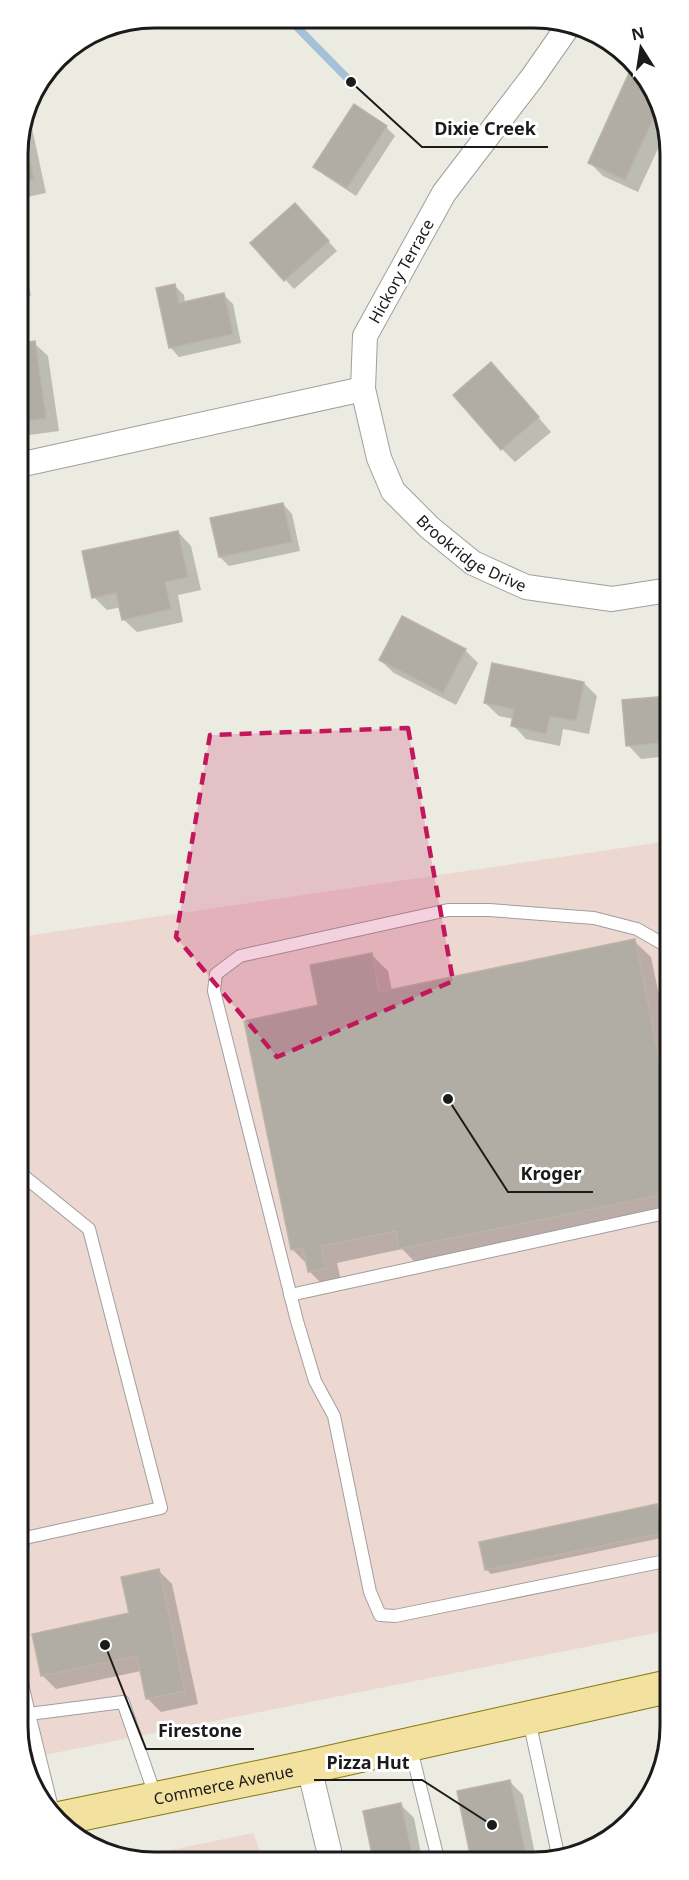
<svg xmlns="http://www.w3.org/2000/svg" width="689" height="1880" font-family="'Noto Sans',sans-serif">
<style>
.commercial{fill:#ecd8d1}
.shadow{fill:#0003}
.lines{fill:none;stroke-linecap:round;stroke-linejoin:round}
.stream{stroke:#a5c1d6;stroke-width:8}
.building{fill:#b1aca4;stroke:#bcb4a5;stroke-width:1.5}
.service-casing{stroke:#9f9f9f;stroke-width:14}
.minor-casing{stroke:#9f9f9f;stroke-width:26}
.primary-casing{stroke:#86770c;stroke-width:35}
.service{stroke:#fff;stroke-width:12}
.minor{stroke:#fff;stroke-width:24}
.primary{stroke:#f3e19f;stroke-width:33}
.marked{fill:#c2185b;fill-opacity:0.2;stroke:#c2185b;stroke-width:4.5;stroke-dasharray:12 8;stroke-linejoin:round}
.labels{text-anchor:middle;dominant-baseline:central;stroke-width:6;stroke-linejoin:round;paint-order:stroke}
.street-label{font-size:16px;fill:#1b1b1b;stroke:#fff}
.rim{fill:none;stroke:#1b1b1b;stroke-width:3}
.leader{fill:none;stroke:#1b1b1b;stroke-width:2}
.callout-dot{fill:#1b1b1b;stroke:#fff;stroke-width:2}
.callout-label{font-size:18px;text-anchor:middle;font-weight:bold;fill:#1b1b1b;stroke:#fff;stroke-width:6;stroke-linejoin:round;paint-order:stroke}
</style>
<rect width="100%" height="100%" fill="#ecebe1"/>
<g class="commercial">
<polygon points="669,841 671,1630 24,1759 21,1752 19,937"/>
<polygon points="253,1833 263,1859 128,1859"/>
</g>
<g class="shadow">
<polygon points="643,81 668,127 638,192 603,176 590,163"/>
<polygon points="25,121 32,128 46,193 18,199 18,146"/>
<polygon points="386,127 395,136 356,196 324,175 315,166"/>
<polygon points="304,214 337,251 294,289 252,243"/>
<polygon points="18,234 21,237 31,296 19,299"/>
<polygon points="175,286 184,295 185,303 224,295 233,304 241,343 179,357 170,347"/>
<polygon points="34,343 48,356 59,431 22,436 19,433 19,345"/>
<polygon points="504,378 551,432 515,462 502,449"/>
<polygon points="283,504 292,514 300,551 229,566 220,557"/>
<polygon points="178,532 191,546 201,590 178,595 183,622 137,632 123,619 121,607 107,610 94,597"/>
<polygon points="465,650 478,663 456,705 394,673 380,660"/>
<polygon points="584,683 597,696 589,734 563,729 560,746 526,739 513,725 514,719 499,716 485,703"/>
<polygon points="669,697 669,756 641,759 628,745 624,702"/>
<polygon points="634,941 651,957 670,1048 670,1213 418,1265 402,1249 337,1263 342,1285 326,1288 309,1271 308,1265 293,1250 320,1006 371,954 388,971 392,991"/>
<polygon points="656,1506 661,1510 666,1537 491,1574 487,1570 481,1543"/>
<polygon points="159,1571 172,1584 198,1704 161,1712 147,1698 141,1671 56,1689 43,1676 34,1635 130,1614"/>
<polygon points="509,1781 523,1795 536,1859 473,1859 459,1792"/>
<polygon points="400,1804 414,1818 422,1859 374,1859 364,1812"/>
</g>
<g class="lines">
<polyline class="stream" points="289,19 351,82"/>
</g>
<g class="building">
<polygon points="629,73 642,79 658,108 625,180 588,163"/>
<polygon points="354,104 387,126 347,188 313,167"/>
<polygon points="23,128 34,180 18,183 18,146"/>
<polygon points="295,203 329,241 284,281 250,243"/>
<polygon points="18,260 23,288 19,288"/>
<polygon points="175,284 179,303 224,293 233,334 169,348 156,288"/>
<polygon points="35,341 46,418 19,422 19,344"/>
<polygon points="491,362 539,417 501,450 453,395"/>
<polygon points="283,503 292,542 219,557 210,518"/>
<polygon points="178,531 188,577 165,582 171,609 122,620 116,593 92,598 82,551"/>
<polygon points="402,616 466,649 443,693 379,660"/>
<polygon points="492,663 584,682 576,721 550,716 546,734 511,726 514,709 484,703"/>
<polygon points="669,696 669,742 626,746 622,700"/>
<polygon points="635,939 661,1068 670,1067 670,1193 399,1249 396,1231 321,1246 326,1268 308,1272 303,1248 291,1250 244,1021 318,1005 310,965 372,953 379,992"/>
<polygon points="657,1504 663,1533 485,1570 479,1542"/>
<polygon points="159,1569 185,1691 146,1699 137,1656 41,1676 32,1634 129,1613 121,1577"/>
<polygon points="510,1780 527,1859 471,1859 457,1791"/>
<polygon points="401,1803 413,1859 373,1859 363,1811"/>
</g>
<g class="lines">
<g class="service-casing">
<g id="service">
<polyline points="670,948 637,929 594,918 489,910 448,910 240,956 216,974 214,991 297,1321 315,1381 334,1416 370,1592 380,1615 395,1616 670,1560"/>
<polyline points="20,1173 89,1229 161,1508 25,1538 20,1551"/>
<polyline points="290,1295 670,1212"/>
<polyline points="21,1679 29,1714 123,1702 156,1798"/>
<polyline points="21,1716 29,1714 53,1812"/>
<polyline points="529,1720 559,1859"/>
<polyline points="410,1745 438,1859"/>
</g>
</g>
<g class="minor-casing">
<g id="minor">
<path id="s1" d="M569,25l-37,53 -88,115 -79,143 -2,53 16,69 14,33 37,37 43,35 53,24 86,12 57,-9"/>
<polyline points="19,465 363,389"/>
<polyline points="309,1767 331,1859"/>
</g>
</g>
<g class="primary-casing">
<g id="primary">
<path id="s2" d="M57,1819l252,-52 362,-81"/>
</g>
</g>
<use href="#service" class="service"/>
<use href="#minor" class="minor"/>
<use href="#primary" class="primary"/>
</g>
<path class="marked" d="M408,728l45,253 -176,76 -101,-120 34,-202z"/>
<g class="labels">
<g class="street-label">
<text transform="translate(401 271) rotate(-61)">Hickory Terrace</text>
<text stroke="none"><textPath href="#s1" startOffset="634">Brookridge Drive</textPath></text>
<text stroke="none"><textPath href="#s2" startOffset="170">Commerce Avenue</textPath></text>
</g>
</g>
<path d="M0 0H689V1880H0ZM154 28H534A126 126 0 0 1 660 154V1726A126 126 0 0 1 534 1852H154A126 126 0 0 1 28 1726V154A126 126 0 0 1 154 28Z" fill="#fff" fill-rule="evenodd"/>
<path class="rim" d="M154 28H534A126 126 0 0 1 660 154V1726A126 126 0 0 1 534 1852H154A126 126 0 0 1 28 1726V154A126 126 0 0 1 154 28Z"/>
<path class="leader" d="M351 82L422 147H548M448 1099L508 1192H593M105 1645L146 1749H254M492 1825L422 1780H314"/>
<g class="callout-dot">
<circle cx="351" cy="82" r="6"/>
<circle cx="448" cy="1099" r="6"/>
<circle cx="105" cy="1645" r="6"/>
<circle cx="492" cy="1825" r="6"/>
</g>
<g class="callout-label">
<text x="485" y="135">Dixie Creek</text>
<text x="551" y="1180">Kroger</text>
<text x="200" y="1737">Firestone</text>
<text x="368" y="1769">Pizza Hut</text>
</g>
<g transform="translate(641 48) rotate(348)" stroke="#ffffff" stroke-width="4.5" paint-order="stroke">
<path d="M0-4.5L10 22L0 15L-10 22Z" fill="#1b1b1b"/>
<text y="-9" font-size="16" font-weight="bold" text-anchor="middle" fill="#1b1b1b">N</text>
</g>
</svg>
